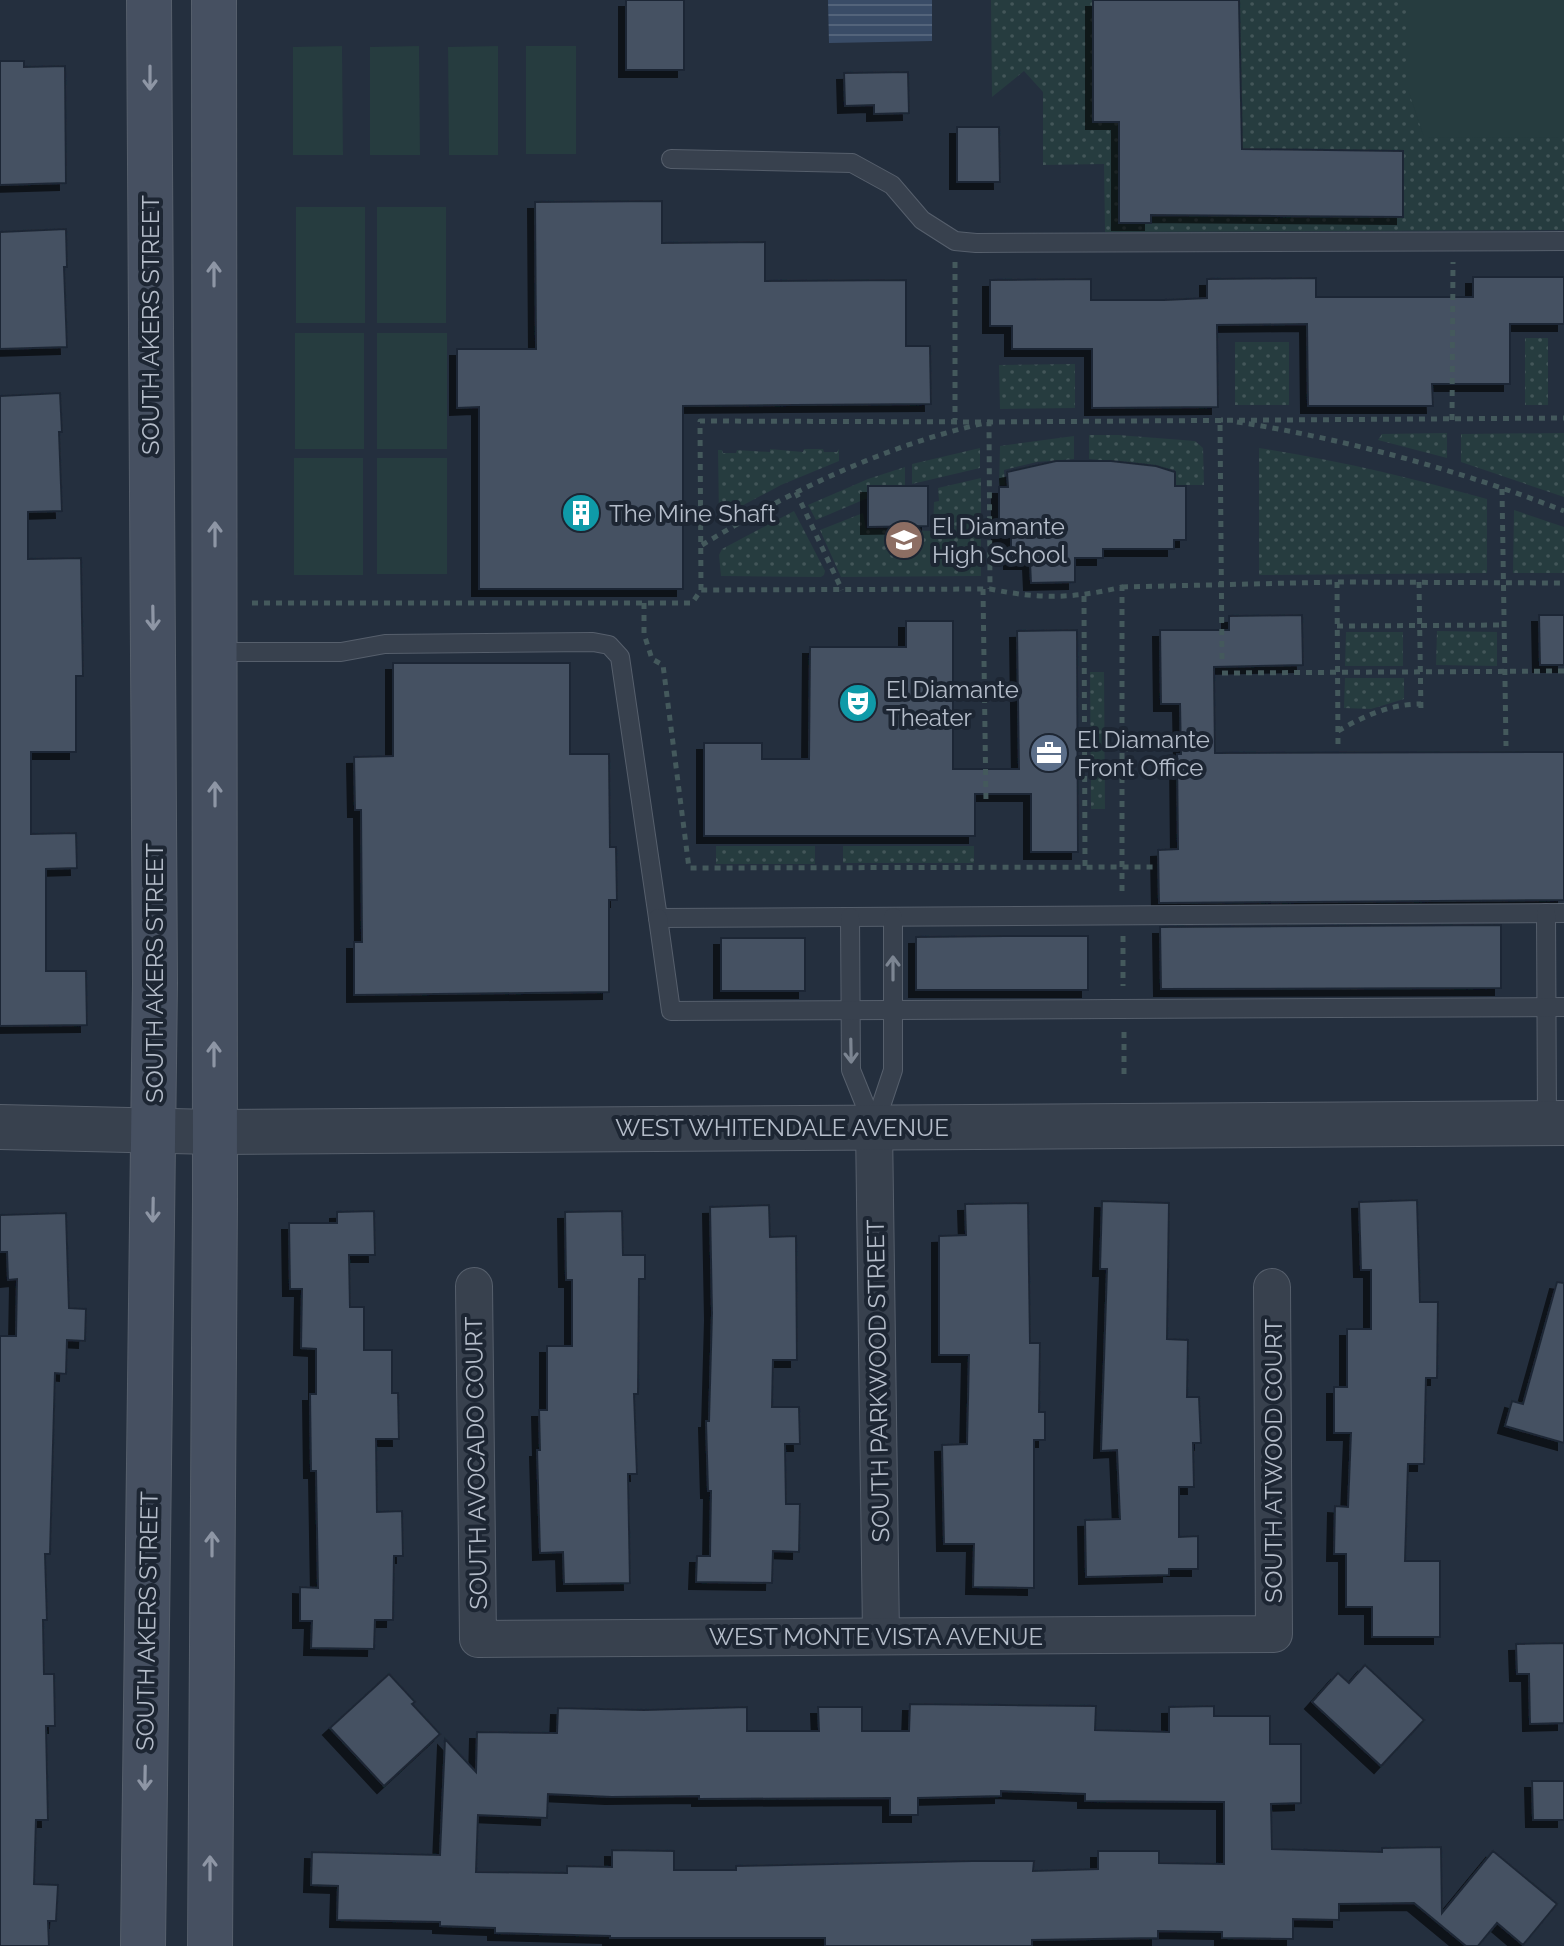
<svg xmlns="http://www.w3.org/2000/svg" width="1564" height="1946" font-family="Raleway,sans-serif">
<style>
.grass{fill:url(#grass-dots)}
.pitch{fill:#263c3f}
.water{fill:url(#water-rules)}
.building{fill:#455162;stroke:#1f2835;stroke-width:2;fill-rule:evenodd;filter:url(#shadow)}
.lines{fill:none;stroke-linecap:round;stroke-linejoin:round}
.service-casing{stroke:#565f6c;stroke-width:20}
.minor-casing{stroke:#565f6c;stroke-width:38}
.tertiary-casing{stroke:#565f6c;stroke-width:46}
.secondary-casing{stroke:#565f6c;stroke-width:46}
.path{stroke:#44595c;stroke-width:5;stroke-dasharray:6 6;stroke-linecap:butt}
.service{stroke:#38414e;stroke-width:18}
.minor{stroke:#38414e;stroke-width:36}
.tertiary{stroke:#38414e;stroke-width:44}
.secondary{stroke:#465061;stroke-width:44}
.oneway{stroke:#8e96a5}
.oneway2{stroke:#7c8592}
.labels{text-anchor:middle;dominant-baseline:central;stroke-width:8;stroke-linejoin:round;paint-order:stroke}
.street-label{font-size:24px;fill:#b4bcc9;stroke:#1d2633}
.poi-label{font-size:24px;fill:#b4bcc9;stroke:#1d2633;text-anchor:start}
</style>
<defs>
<pattern id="grass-dots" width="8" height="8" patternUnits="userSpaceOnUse" patternTransform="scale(2)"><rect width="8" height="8" fill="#263c3f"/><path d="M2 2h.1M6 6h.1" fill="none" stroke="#435659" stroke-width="1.8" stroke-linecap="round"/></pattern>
<pattern id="water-rules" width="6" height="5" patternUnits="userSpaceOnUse" patternTransform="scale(2)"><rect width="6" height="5" fill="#394c67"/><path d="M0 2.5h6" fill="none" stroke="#53647b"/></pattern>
<filter id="shadow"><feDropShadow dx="-7" dy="7" stdDeviation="0" flood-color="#0009"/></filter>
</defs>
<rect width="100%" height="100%" fill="#242f3e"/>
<g class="grass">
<polygon points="991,0 1564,0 1564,230 1105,232 1104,164 1043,165 1043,92 1024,71 992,97"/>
<rect x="1525" y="338" width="23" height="67"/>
<rect x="1235" y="342" width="54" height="63"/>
<polygon points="1075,364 1075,408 1000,409 999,365"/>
<polygon points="1447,433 1447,458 1378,440 1382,434"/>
<polygon points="1564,433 1564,497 1461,462 1461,434"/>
<polygon points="1089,435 1118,435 1195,441 1203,448 1204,485 1176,485 1175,470 1147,464 1089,459"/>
<polygon points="1074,436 1074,459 1037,462 1004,470 1005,485 999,485 1000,446"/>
<polygon points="980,448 980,468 912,484 912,464"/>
<path d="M1259,448c78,12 153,30 228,51v74l-228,2z"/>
<polygon points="770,449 803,452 804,449 823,449 824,452 837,452 839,449 839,461 781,485 721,517 719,515 718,450 722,450 723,453 736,453 737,450 770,452"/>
<polygon points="905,467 905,486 870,497 816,520 808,505 868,479"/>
<polygon points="981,478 981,576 841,577 820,530 863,513 866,529 933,531 934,502 939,501 938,488"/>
<polygon points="1514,510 1564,527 1564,573 1513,573"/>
<polygon points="794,511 825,571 824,575 821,577 721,576 719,555 722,549"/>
<polygon points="1437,631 1497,632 1497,666 1436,665"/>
<polygon points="1346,632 1403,632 1403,666 1345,666"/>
<polygon points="1090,672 1104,672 1105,809 1091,809"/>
<polygon points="1345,678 1404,678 1404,699 1371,709 1344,708"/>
<rect x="716" y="846" width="99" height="18"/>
<rect x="843" y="846" width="131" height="17"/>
</g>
<g class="pitch">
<polygon points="1408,0 1564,0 1564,138 1424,137 1408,90"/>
<polygon points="342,46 343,155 293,155 293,47"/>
<polygon points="419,46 420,155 370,155 370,47"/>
<polygon points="498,46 498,155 449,155 448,47"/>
<rect x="526" y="46" width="50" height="108"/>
<rect x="296" y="207" width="69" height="116"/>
<rect x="377" y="207" width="69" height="116"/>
<rect x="295" y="333" width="69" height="116"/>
<rect x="377" y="333" width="70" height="116"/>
<rect x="294" y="458" width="69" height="117"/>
<rect x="377" y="458" width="70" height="116"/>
</g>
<polygon class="water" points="828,0 932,0 932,41 829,43"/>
<g class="building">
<rect x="626" y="0" width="58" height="70"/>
<polygon points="1093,0 1239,0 1242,149 1403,151 1403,217 1151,215 1151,223 1119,223 1119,122 1093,122"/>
<polygon points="0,61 24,61 24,67 65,66 66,183 0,185"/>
<polygon points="908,72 909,113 874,114 874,105 845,106 844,73"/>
<polygon points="957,127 999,127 1000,182 957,182"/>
<polygon points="662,201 662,243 765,242 765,281 906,280 906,346 930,346 931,404 683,406 683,589 479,589 479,407 457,408 457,349 536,349 535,202"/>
<polygon points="66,229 67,267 64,267 67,347 0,349 0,232"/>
<polygon points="1473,277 1564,277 1564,324 1510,324 1510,384 1432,384 1433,406 1308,406 1307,324 1217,325 1218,407 1092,408 1092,349 1012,349 1012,326 990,326 990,280 1091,279 1091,300 1164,300 1207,298 1207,279 1316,278 1316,297 1473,297"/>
<polygon points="60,393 62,432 59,432 62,511 28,512 28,559 81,558 83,676 76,676 76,752 31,752 31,834 76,833 77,868 46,869 46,971 86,971 87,1025 0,1026 0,396"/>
<polygon points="1056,461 1111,461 1156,466 1175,472 1175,486 1186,486 1186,540 1174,540 1174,549 1103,549 1103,558 1075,558 1075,582 1031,583 1030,562 1011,562 1011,536 999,536 999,487 1008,487 1007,472"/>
<polygon points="868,486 928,486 928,526 868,527"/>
<polygon points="1302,615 1303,665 1214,667 1215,753 1564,752 1564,900 1159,903 1158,850 1178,849 1177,754 1181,754 1180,704 1161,704 1160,630 1229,630 1229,616"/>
<polygon points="1539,615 1564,615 1564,665 1540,665"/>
<polygon points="906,621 953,621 953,769 1019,769 1017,631 1077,630 1078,852 1031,852 1031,794 975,794 975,836 704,836 704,743 762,743 762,759 809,759 810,647 906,647"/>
<polygon points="393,663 570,663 570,754 609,754 610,847 616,847 617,900 609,900 609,992 354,995 354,942 362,942 361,810 355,810 354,757 393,756"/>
<polygon points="1501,925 1501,988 1161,989 1160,927"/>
<polygon points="1004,936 1088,936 1088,990 916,990 916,937"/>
<rect x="721" y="938" width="84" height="53"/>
<polygon points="1417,1200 1420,1302 1438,1302 1437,1378 1426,1378 1424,1464 1408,1464 1405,1561 1440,1561 1440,1637 1372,1637 1372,1607 1346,1607 1346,1554 1334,1554 1335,1506 1348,1507 1351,1433 1334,1433 1334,1387 1347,1387 1347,1329 1371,1329 1371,1270 1361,1270 1359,1202"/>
<polygon points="1102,1201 1169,1203 1167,1339 1188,1340 1187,1397 1199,1397 1201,1443 1193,1443 1194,1487 1179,1487 1179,1537 1198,1536 1198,1569 1169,1569 1169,1575 1086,1577 1085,1520 1120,1519 1117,1450 1101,1451 1107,1269 1100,1269"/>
<polygon points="1028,1203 1030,1343 1040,1343 1039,1412 1045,1412 1045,1440 1034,1440 1034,1588 973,1587 974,1544 944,1544 942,1445 967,1444 969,1355 939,1355 939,1236 966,1235 965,1204"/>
<polygon points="769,1205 770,1237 796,1236 797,1360 773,1360 772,1407 799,1407 800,1444 785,1444 786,1504 800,1504 799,1552 773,1551 772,1583 696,1582 697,1556 710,1556 711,1491 708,1491 706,1421 709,1421 712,1313 710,1207"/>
<polygon points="374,1211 375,1255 349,1255 350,1307 364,1307 364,1350 392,1350 392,1393 398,1393 399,1439 376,1439 377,1512 402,1511 403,1556 394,1556 393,1620 375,1620 374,1649 311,1648 312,1621 300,1621 300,1587 318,1588 316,1471 311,1471 310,1394 316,1394 316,1349 301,1348 302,1289 290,1289 289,1223 337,1223 337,1212"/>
<polygon points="622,1211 623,1255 645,1255 645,1279 639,1279 638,1394 634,1394 637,1474 628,1474 630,1583 564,1584 563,1552 540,1553 537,1450 540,1450 539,1410 547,1410 547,1346 572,1346 572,1280 566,1280 565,1212"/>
<polygon points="66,1213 69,1308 86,1309 85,1341 67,1340 66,1374 55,1373 50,1554 45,1554 47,1620 43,1620 44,1674 54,1674 55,1726 46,1726 48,1820 36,1820 34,1884 58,1885 56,1921 48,1921 49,1946 0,1946 0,1336 16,1336 17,1279 8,1280 7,1252 0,1252 0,1215"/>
<polygon points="1557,1282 1564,1283 1564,1443 1505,1426 1512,1401 1523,1404"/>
<polygon points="1564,1643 1564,1723 1530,1724 1529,1674 1517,1674 1516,1644"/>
<polygon points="1365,1665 1424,1720 1381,1766 1312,1702 1338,1673 1349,1683"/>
<polygon points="389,1674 415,1702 412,1704 440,1734 384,1786 330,1728"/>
<path d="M910,1704l186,2 -1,24 74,2v-25l45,-1v10h56v28h31v59l-30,1 1,45 110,3v-4l59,-1 1,66 51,-62 64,53 -34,41 -26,-22 -19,23h-12l-52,-43 -75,1v16l-46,-1v20l-71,-1v-6l-64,-1v7l-126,2v6h-207v-8h-215v-2l-115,-3v-5l-55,-2v-4l-103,-2 1,-34 -27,-1 1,-33 128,3 5,-116 31,33 1,-40 80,1 1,-25 86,2 103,-3v24h72l-1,-24h44v24h47zM1001,1791l84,3v7l139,1v62l-65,-1v-12h-61v18l-65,2 1,-10h-62l-236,5v4h-62v-19l-62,-1v17l-45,-1v7l-91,-1 2,-57 69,3 1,-24 64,3 87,-1v3l191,-1v17h28v-17l83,-2z"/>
<polygon points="1532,1781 1564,1781 1564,1820 1533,1820"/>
</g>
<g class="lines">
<g class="service-casing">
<g id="service">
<polyline points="671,159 852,163 892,185 922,220 955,241 976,243 1564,241"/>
<polyline points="215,652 341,652 385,644 593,642 609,645 620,657 658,918 1564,913"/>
<polyline points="1546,913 1547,1123"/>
<polyline points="850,917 851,1070 874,1127"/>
<polyline points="658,918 671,1011 1564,1007"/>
<polyline points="874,1127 893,1070 893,917"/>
</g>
</g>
<g class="minor-casing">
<g id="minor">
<polyline points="874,1127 881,1635"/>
<polyline points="474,1286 478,1639 1274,1634 1272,1287"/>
</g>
</g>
<g class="tertiary-casing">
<polyline id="tertiary" points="0,1127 214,1132 1564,1123"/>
</g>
<g class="secondary-casing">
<g id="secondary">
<polyline points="143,1946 155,983 149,0"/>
<polyline points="210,1946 215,1199 214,0"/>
</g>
</g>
<g class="path">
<polyline points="955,262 955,420"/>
<polyline points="1452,420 1453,262"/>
<path d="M1237,422c105,16 229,50 327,89"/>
<polyline points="1502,489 1506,746"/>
<polyline points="796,492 842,590"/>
<path d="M702,545c90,-55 184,-100 287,-123l1,167"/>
<polyline points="1337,582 1338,746"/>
<polyline points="1419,582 1421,713"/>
<polyline points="1122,587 1337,582 1564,583"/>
<polyline points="983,589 986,803"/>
<polyline points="701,590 700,421 989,422 1564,418"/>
<polyline points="1084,596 1085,868"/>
<path d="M252,603h440l9,-13 289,-1c49,10 82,10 132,-2v307"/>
<polyline points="644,603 644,634 652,659 663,665 689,868 1154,867"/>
<polyline points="1337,626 1504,625"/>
<polyline points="1222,659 1220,420 1223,420"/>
<polyline points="1222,673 1564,671"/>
<path d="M1338,731c26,-15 52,-27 83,-27"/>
<polyline points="1122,749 1184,748"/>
<polyline points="1123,936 1123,986"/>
<polyline points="1124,1032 1124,1075"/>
</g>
<use href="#service" class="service"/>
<use href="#minor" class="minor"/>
<use href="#tertiary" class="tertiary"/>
<use href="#secondary" class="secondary"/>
</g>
<defs><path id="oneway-shaft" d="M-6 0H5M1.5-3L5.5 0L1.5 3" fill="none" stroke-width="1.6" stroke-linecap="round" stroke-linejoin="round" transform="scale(2)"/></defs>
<g class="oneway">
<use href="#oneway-shaft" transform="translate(150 78) rotate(90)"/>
<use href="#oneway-shaft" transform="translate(214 274) rotate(-90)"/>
<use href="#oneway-shaft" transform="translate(215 534) rotate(-90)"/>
<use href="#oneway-shaft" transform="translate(153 618) rotate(89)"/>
<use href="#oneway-shaft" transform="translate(215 794) rotate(-90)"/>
<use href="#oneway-shaft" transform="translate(214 1054) rotate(-90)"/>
<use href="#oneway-shaft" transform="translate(153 1210) rotate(91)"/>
<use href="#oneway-shaft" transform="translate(212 1544) rotate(-90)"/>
<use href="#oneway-shaft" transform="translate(145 1778) rotate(91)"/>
<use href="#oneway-shaft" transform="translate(210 1868) rotate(-90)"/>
</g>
<g class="oneway2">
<use href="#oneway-shaft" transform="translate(893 968) rotate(-90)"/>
<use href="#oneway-shaft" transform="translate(851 1051) rotate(89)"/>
</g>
<defs>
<g id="building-disc" transform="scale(2)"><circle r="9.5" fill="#0f9aa8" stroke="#1d2633"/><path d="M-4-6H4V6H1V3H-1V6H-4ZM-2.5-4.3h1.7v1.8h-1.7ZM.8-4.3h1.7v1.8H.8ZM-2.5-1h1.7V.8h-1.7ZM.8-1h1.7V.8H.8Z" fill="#fff"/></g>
<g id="school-disc" transform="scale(2)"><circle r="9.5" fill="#8d6e63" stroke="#1d2633"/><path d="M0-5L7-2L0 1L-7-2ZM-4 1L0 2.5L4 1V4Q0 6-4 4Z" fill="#fff"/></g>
<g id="theatre-disc" transform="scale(2)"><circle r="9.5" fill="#0f9aa8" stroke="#1d2633"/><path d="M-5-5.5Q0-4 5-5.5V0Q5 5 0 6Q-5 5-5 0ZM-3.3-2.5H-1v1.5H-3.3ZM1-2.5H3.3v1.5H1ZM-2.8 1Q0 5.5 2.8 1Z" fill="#fff"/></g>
<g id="office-disc" transform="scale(2)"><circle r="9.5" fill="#5c6f8a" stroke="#1d2633"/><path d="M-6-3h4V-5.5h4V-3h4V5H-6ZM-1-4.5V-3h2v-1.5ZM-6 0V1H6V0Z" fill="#fff"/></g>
</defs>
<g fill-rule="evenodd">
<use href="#building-disc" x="581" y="513"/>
<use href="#school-disc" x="904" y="540"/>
<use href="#theatre-disc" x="858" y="703"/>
<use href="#office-disc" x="1049" y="753"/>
</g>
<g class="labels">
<g class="street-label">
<text transform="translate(150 325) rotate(-90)">SOUTH AKERS STREET</text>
<text transform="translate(154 973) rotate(-90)">SOUTH AKERS STREET</text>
<text x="782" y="1127">WEST WHITENDALE AVENUE</text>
<text transform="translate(878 1381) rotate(-91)">SOUTH PARKWOOD STREET</text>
<text transform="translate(1273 1461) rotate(-90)">SOUTH ATWOOD COURT</text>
<text transform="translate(476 1463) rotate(-91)">SOUTH AVOCADO COURT</text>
<text transform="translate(147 1621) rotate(-89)">SOUTH AKERS STREET</text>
<text x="876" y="1636">WEST MONTE VISTA AVENUE</text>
</g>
<g class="poi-label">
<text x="609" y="513">The Mine Shaft</text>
<text x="932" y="526">El Diamante<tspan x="932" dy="28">High School</tspan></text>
<text x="886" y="689">El Diamante<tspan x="886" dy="28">Theater</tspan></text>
<text x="1077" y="739">El Diamante<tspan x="1077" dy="28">Front Office</tspan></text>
</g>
</g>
</svg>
